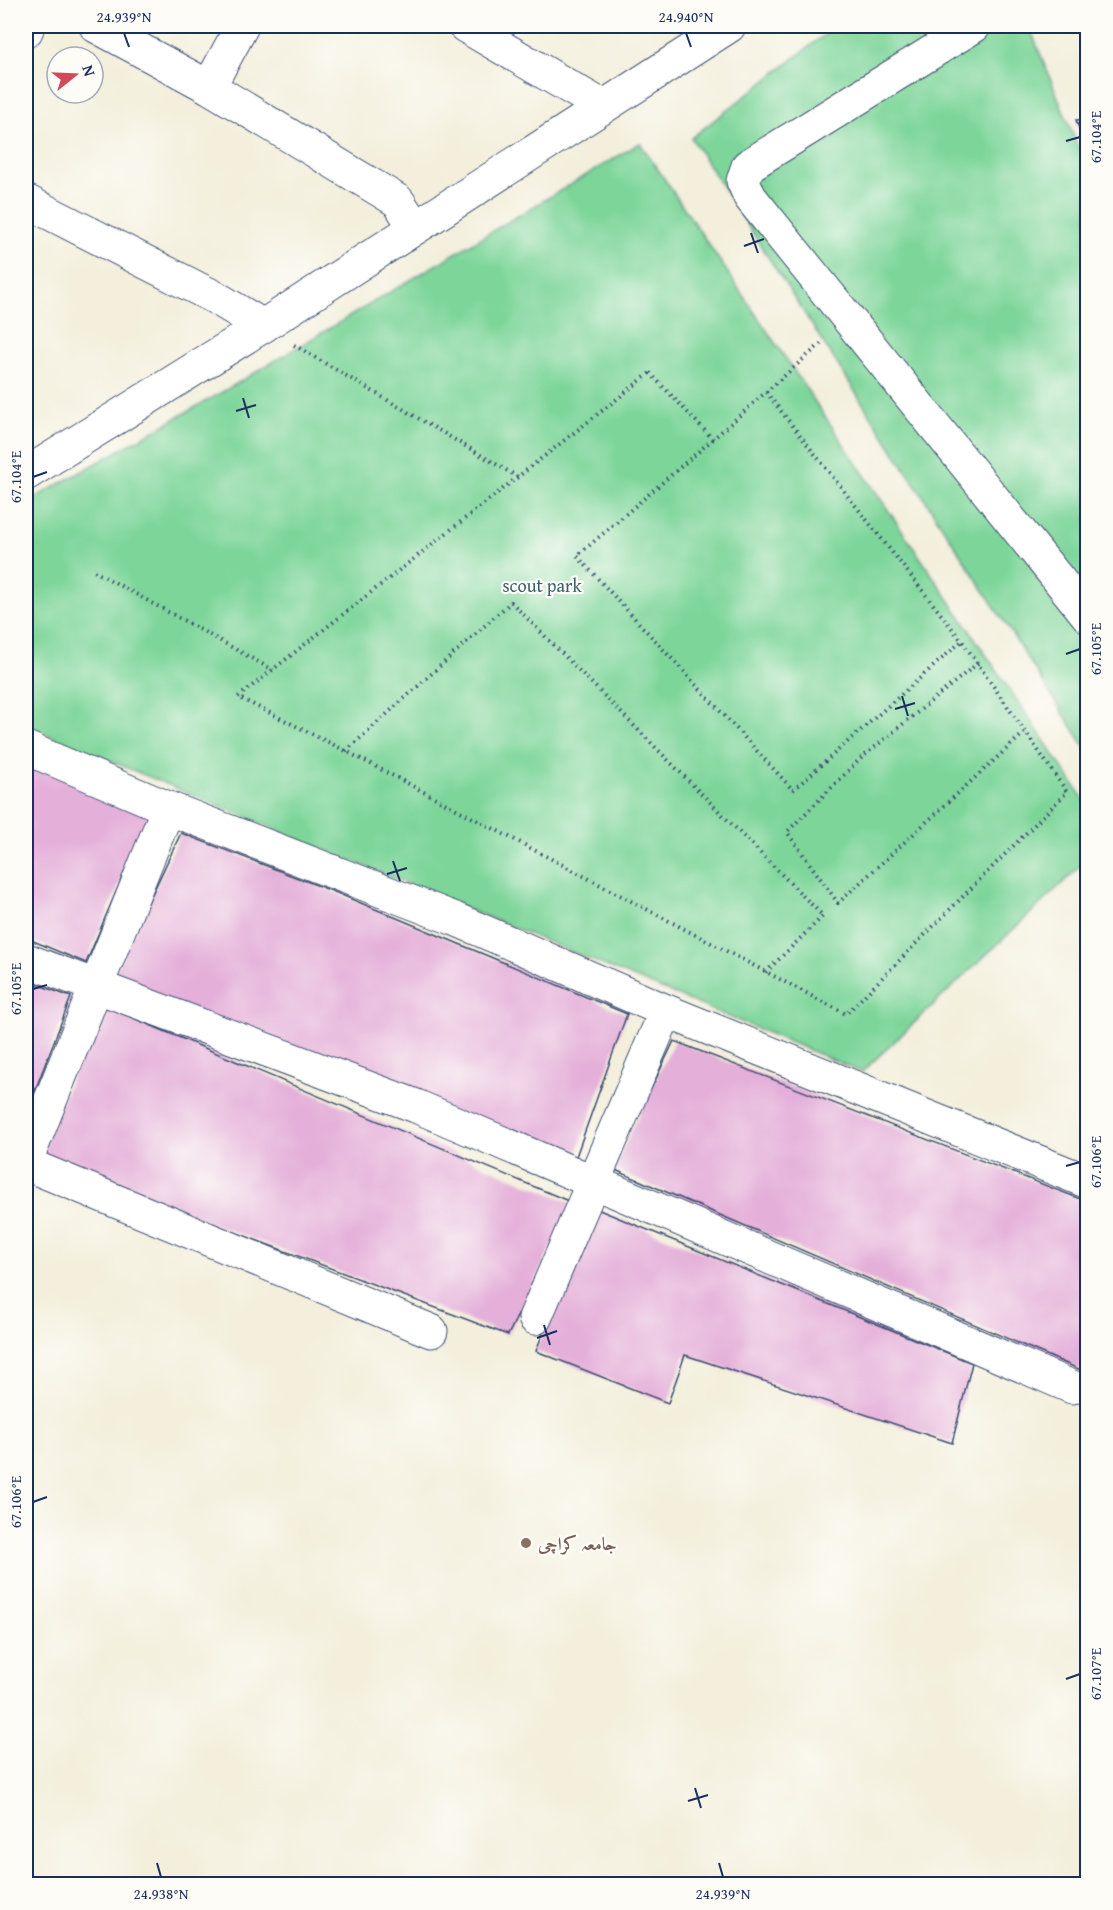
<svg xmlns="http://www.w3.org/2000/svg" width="1113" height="1910" font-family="'Gentium Book Plus',Amiri,serif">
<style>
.green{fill:#7dd59a;stroke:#4c827c;stroke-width:1.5}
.building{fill:#e4afd9}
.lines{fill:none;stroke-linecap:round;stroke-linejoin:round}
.minor-casing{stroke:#3b4c71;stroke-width:35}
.path{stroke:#3b4c71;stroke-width:4;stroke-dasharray:1.5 4.5;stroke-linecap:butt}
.minor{stroke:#fff;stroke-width:33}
.ticks{fill:none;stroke:#1b2f5e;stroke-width:2}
.education-dot{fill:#8d6e63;stroke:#fdfcf7;stroke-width:2}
.labels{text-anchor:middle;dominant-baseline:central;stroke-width:4.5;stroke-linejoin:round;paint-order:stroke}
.park-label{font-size:18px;fill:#386170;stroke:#fdfcf7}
.education-label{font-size:18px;font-weight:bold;fill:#785e54;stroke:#fdfcf7;text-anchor:start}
.neatline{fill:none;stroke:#1b2f5e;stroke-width:2}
.ticks-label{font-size:15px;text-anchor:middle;fill:#1b2f5e}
</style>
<rect width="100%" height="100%" fill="#fdfcf7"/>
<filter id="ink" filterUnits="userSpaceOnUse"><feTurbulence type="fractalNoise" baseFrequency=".0167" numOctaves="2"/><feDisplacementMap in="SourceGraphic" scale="12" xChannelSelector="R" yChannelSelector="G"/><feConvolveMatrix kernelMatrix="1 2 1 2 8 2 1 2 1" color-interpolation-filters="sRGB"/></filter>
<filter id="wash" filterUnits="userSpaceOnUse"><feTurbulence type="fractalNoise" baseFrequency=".008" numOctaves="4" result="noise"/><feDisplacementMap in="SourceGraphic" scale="24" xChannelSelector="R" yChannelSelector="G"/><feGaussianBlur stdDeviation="1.35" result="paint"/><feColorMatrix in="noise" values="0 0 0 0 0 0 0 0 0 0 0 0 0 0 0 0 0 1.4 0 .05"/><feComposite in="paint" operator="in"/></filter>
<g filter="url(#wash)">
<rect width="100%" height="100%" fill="#f3efdc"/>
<g class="green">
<polygon points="836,26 1029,26 1087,169 1087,750 691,138"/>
<polygon points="640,143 1087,804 1087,860 862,1072 26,726 26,503 231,387"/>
</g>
<g id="blocks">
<g class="building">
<polygon points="1088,119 1088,149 1087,149 1076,120"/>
<polygon points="26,748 154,802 86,963 26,938"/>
<polygon points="181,833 332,891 627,1014 574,1162 111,981"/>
<polygon points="26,980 71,997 26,1114"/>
<polygon points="102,1005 573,1203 508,1335 38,1158"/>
<polygon points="674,1041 1088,1202 1088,1373 613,1169"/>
<polygon points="592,1207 972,1363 952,1443 685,1355 668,1403 536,1351"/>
</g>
</g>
</g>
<g filter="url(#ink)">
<use href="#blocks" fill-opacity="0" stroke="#3b4c71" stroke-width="1.5"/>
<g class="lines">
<g class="minor-casing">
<g id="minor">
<polyline points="96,26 209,87 398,201 414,226"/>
<polyline points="465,26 602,106"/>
<polyline points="974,26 748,166 743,181 750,197 1088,616"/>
<polyline points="26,31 28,26"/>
<polyline points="209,87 242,26"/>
<polyline points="26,201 218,299 263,326"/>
<polyline points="26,474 263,326 729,26"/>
<polyline points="26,748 168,808 455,919 666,1011 1088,1182"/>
<polyline points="26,960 416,1106 1072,1387"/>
<polyline points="26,1161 168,808"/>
<polyline points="26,1164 431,1331"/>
<polyline points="535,1318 666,1011"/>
</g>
</g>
<g class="path">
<polyline points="294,345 518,477"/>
<polygon points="650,373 713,439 766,392 962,641 1067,792 846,1014 346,751 238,697"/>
<polyline points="766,392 824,341"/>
<polyline points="713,439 577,556 793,790 962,641"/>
<polyline points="94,571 273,670"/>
<polyline points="978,663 860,759 787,832 838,903 1025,732"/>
<polyline points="346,751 511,602 823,916 765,973"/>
<polyline points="1082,1358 1088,1342"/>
</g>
<use href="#minor" class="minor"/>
</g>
</g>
<path class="ticks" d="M124,33l5,14M686,33l5,14M1066,141l14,-4M751,233l7,20M744,246l20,-7M243,398l6,20M236,411l20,-6M33,477l14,-5M1066,654l14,-5M902,696l6,20M895,709l20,-6M393,861l7,20M387,874l20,-6M33,989l14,-4M1066,1166l14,-4M544,1325l6,20M537,1338l20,-7M33,1502l14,-5M1066,1679l14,-5M695,1788l6,20M688,1801l20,-6M157,1863l4,14M719,1863l4,14"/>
<circle class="education-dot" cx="526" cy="1543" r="6"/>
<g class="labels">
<g class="park-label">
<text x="542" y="585">scout park</text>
</g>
<g class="education-label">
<text x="538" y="1543">جامعہ کراچی</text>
</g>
</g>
<rect width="1113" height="1910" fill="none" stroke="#fdfcf7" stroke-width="66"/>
<g transform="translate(75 75) rotate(72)"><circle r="28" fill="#fdfcf7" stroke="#a3aaba" stroke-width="1.5"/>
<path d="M0-4.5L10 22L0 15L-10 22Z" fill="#d1495b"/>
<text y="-9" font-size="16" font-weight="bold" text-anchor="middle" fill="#1b2f5e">N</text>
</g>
<rect x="33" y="33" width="1047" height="1844" class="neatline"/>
<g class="ticks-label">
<text x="124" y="22">24.939°N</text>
<text x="686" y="22">24.940°N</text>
<text transform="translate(1096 137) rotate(-90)" y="5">67.104°E</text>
<text transform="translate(16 477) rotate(-90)" y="5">67.104°E</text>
<text transform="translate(1096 649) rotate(-90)" y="5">67.105°E</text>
<text transform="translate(16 989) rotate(-90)" y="5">67.105°E</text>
<text transform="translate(1096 1162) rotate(-90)" y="5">67.106°E</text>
<text transform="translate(16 1502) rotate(-90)" y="5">67.106°E</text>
<text transform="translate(1096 1674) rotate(-90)" y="5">67.107°E</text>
<text x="161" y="1899">24.938°N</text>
<text x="723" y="1899">24.939°N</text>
</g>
</svg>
